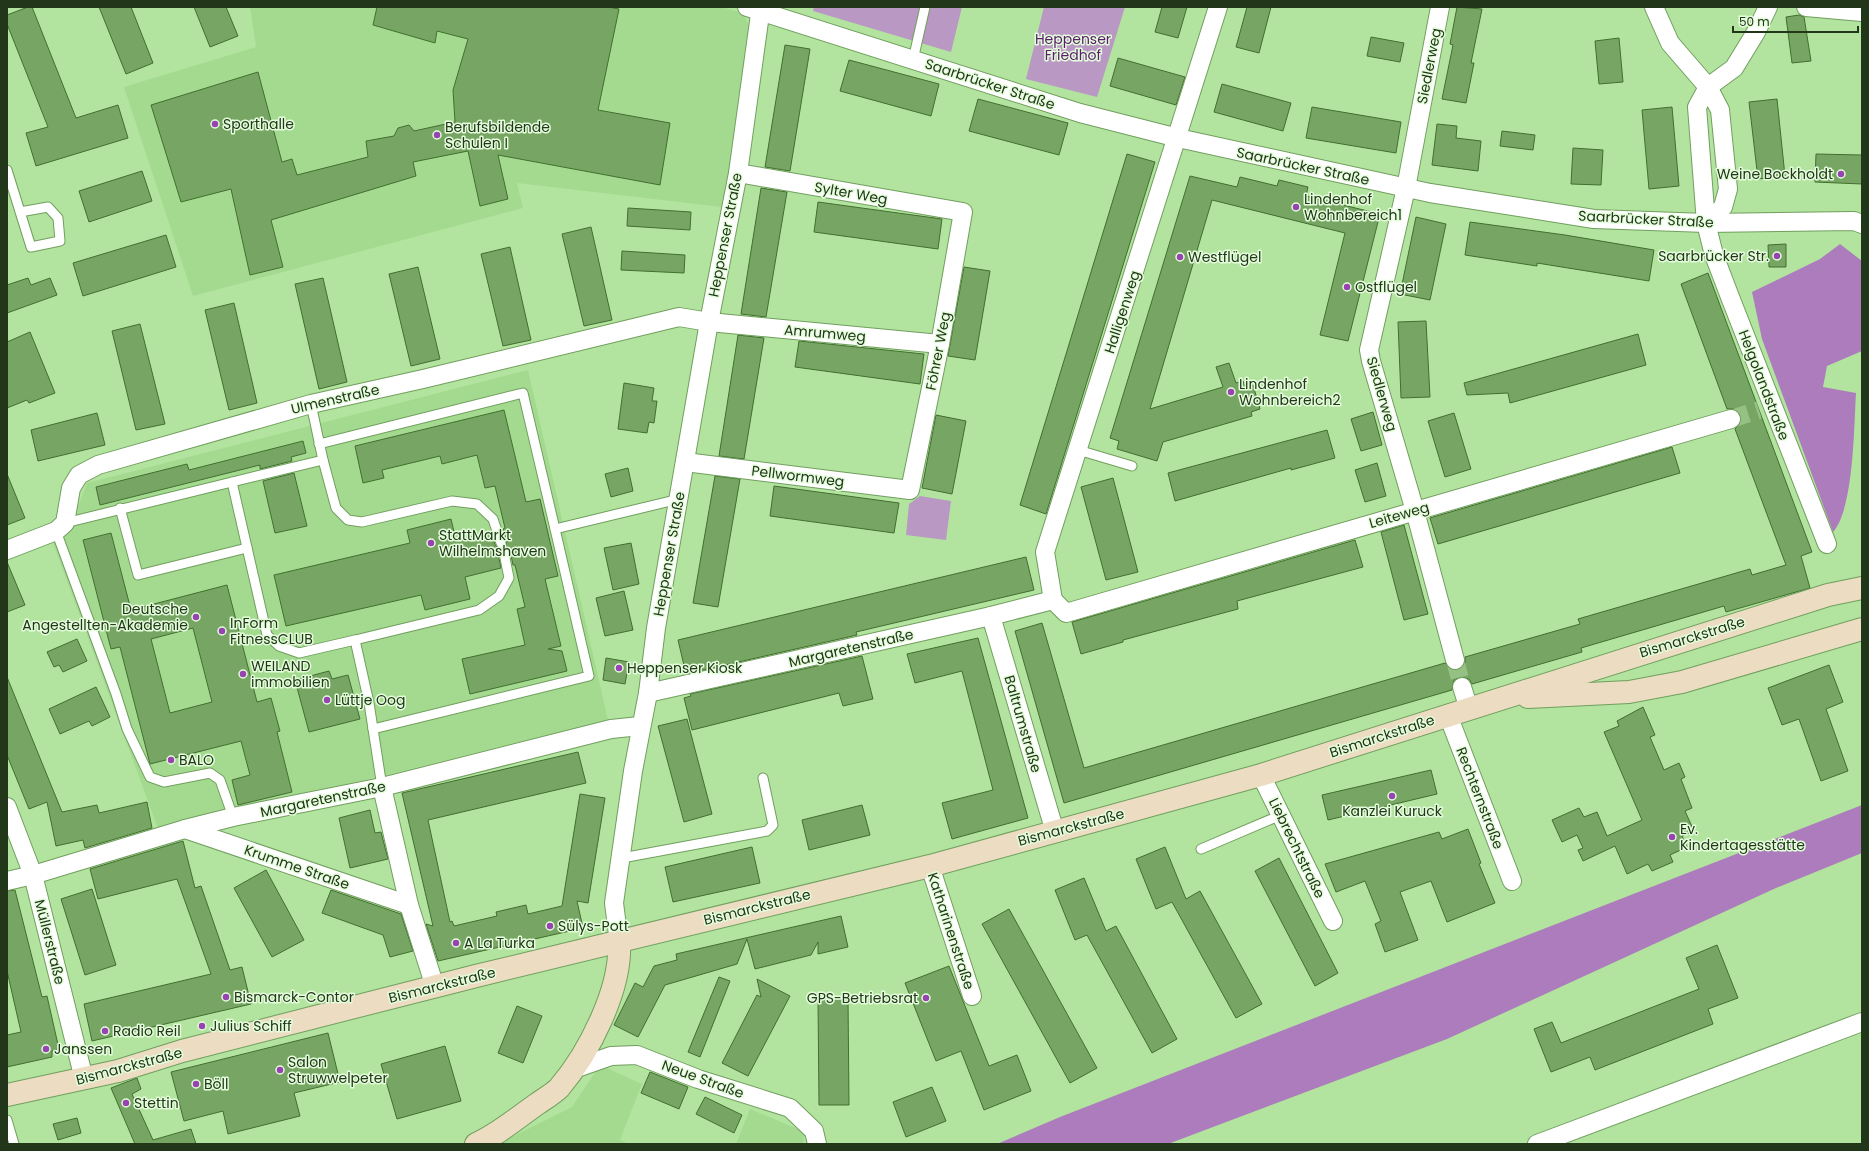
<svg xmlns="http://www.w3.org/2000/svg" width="1869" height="1151" font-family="Poppins,sans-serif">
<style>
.built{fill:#a4da90}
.green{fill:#b998c4}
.forest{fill:#ac7cbc}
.building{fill:#77a664;stroke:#426f2f;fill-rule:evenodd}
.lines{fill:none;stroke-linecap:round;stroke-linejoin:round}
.minor-tunnel{stroke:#95c184;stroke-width:18;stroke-dasharray:18 9;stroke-linecap:butt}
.service-casing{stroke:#719f5e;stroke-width:11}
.minor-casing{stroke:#719f5e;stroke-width:20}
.secondary-casing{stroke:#719f5e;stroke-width:24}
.service{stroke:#fff;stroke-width:9}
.minor{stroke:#fff;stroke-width:18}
.secondary{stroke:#ebdcc2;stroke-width:22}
.poi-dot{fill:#9743b1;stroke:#e4fddb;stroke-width:1.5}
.labels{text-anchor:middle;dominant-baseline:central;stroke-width:3;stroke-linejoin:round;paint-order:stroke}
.park-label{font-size:14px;fill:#591d6b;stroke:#e4fddb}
.street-label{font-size:14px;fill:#22361a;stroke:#e4fddb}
.poi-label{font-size:14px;fill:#22361a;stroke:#e4fddb;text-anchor:start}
</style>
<rect width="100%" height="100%" fill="#b2e49f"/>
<g class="built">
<polygon points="250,7 721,7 743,13 754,36 722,207 517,183 523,208 193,296 124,87 256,47"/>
<polygon points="528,370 608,720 159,831 53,543 68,533 87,483"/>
<polygon points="600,1065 642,1084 620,1140 629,1144 498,1144 572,1107"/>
<polygon points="750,1109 805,1132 803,1144 736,1144"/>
</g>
<g class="green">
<polygon points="814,7 962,7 951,52 813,11"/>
<polygon points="1044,7 1125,7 1097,97 1026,79"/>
<polygon points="920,496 951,501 946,540 906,535 909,504"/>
</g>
<g class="forest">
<path d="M1840,244l22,17v90l-35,15 -4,21 33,6c-2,32 -2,116 -23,139l-71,-193 -10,-47 68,-33z"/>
<polygon points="1862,805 1862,853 1776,888 1447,1039 1168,1144 997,1144 1060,1117"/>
</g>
<g class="building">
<polygon points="28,7 32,7 76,118 118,105 128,138 36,166 26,133 48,127 7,24 7,15"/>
<polygon points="99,7 131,7 153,63 126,74"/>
<polygon points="194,7 226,7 238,36 210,47"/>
<polygon points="377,7 608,7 619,9 598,110 670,123 660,185 498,155 508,199 480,206 468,151 413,162 416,176 271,220 283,267 250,275 231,189 181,202 151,105 258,72 282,162 292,159 297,175 368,157 366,141 394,136 398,128 409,125 414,131 455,122 453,90 468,39 437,31 435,43 373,25"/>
<polygon points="1162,7 1187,7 1178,38 1155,32"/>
<polygon points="1247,7 1271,7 1259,53 1236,47"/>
<polygon points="1457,7 1482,9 1471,63 1474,63 1466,103 1442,99 1453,45 1450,44"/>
<polygon points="1799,15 1804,17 1811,61 1792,63 1786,17"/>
<polygon points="1371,37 1404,43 1400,62 1367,56"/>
<polygon points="1619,38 1623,82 1599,84 1595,41"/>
<polygon points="785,45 810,49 790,171 765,167"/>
<polygon points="1118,58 1185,77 1176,105 1110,86"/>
<polygon points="849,60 939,84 931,116 840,91"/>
<polygon points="1222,84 1291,103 1283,131 1214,112"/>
<polygon points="978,99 1068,123 1059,155 969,131"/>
<polygon points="1777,99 1785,176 1758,179 1749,102"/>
<polygon points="1312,107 1401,122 1396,153 1306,138"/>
<polygon points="1672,107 1679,186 1649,189 1642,110"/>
<polygon points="1437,124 1457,126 1456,138 1481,141 1478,171 1432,165"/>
<polygon points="1502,131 1535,135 1533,150 1500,146"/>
<polygon points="1573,148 1603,150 1601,185 1571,184"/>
<polygon points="1127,154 1155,162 1046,514 1020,505"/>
<polygon points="1816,154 1862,155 1862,184 1815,182"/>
<polygon points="142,171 152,201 89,222 79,191"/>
<polygon points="1190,176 1237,187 1240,177 1277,186 1279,180 1308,187 1306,196 1380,214 1348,341 1320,335 1345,233 1212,200 1150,409 1223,387 1216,367 1229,363 1236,383 1243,381 1245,387 1253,385 1260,409 1251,412 1252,416 1163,442 1157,461 1117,449 1119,441 1110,438"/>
<polygon points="761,188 787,192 766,317 741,314"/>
<polygon points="818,202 942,219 938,249 814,232"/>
<polygon points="628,208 691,212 690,230 627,226"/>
<polygon points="1416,217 1446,224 1430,300 1400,294"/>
<polygon points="1470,222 1565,235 1654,250 1649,281 1537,263 1537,266 1465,255"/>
<polygon points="591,227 612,320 584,326 562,234"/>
<polygon points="166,235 176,267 83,296 73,263"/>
<polygon points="1786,244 1786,267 1769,267 1768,245"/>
<polygon points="510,247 531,340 503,346 481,254"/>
<polygon points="622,251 685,255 684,273 621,270"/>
<polygon points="418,267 440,359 411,366 389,274"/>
<polygon points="964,267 990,271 975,360 948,356"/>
<polygon points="1708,273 1812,552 1801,556 1810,588 1726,612 1724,606 1581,648 1582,652 1472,684 1469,679 1459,677 1454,680 1452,690 1064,803 1015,631 1042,623 1084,768 1445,663 1452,670 1458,670 1465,663 1465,657 1580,624 1578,619 1750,569 1752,575 1786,565 1735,429 1741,422 1741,416 1734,409 1727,409 1681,284"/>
<polygon points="28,278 31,285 50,278 57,295 7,313 7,285"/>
<polygon points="323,278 347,382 319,389 295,284"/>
<polygon points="234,303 257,403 229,410 205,310"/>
<polygon points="1426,321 1430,397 1401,398 1398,322"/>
<polygon points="140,324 165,424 136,430 112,331"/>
<polygon points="30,332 55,393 29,403 27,400 7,408 7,342"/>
<polygon points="1638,334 1646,365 1510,403 1508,393 1467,395 1464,383"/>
<polygon points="738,335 764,338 744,459 719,456"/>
<polygon points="799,341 924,354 920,384 795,367"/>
<polygon points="624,383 654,388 652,401 657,401 654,423 649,422 647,433 618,429"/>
<polygon points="504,410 526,502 540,499 558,576 545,579 561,646 548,649 562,651 567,671 470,694 462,659 525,645 517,609 525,607 515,565 513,565 510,551 505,547 507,541 503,529 505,528 495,486 485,488 477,455 442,464 440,456 382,470 384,478 363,483 355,446"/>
<polygon points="1373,412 1382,445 1361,451 1351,419"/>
<polygon points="97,413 105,445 38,461 31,430"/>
<polygon points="1454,413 1471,469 1445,477 1428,421"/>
<polygon points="936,415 966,421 952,494 922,488"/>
<polygon points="1327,430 1335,458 1291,470 1291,468 1175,501 1168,473"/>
<polygon points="303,441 306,453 291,457 292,461 260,469 260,465 100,505 96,487 187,464 189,470"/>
<polygon points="1672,447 1680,473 1438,544 1430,518"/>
<polygon points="1377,463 1386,496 1365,502 1355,470"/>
<polygon points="628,468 633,491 611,497 605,474"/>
<polygon points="294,473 307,526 275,533 263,481"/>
<polygon points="7,474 25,518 7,525"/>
<polygon points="715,476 740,479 718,607 693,603"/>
<polygon points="1113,478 1138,572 1106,580 1081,487"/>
<polygon points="774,486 899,503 894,533 770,516"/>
<polygon points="451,519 456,540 491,532 495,545 500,549 498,554 501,568 465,577 470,599 425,610 421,595 286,626 274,575 410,543 407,530"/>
<polygon points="1404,525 1428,614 1404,620 1381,532"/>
<path d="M111,533l20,77 96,-25 30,117 14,-4 9,33 -3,1 15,60 -54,13 -6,-25 18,-5 -9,-34 -91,23 -30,-117 -9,2 -28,-109zM193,628l19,74 -42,11 -19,-74z"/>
<polygon points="1355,540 1363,567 1237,601 1238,609 1123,640 1123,642 1081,654 1072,622"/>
<polygon points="631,543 639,584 613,590 604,548"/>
<polygon points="1026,557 1034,590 856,632 857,635 686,674 678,640"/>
<polygon points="7,562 25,605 7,612"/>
<polygon points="624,591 633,630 605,636 596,598"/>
<polygon points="978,638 1028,818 952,839 942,803 993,790 962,671 915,683 907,654"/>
<polygon points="77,639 87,661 63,672 59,665 54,667 47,652"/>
<polygon points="862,656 873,699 843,706 839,693 692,730 684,698 691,696 690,694"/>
<polygon points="606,658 629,662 625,684 603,680"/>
<polygon points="1829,665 1843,702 1826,709 1848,771 1821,781 1799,719 1782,725 1768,688"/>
<polygon points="329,671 332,679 348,675 360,719 309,732 295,680"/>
<polygon points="7,677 62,812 97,805 99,813 147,802 152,828 85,848 83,840 56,846 47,802 29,809 7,755"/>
<polygon points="96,687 110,717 92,726 89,721 60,734 49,709"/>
<polygon points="1643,707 1655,735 1650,737 1664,770 1679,763 1685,777 1681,779 1692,808 1685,811 1694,831 1682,836 1687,847 1670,855 1673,862 1652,871 1648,864 1627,874 1615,846 1583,861 1578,850 1583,848 1577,835 1562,842 1552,820 1579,808 1584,817 1597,812 1607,836 1642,820 1604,732 1619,726 1617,721"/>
<polygon points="687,719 712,814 684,822 658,726"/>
<polygon points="578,752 586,783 428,820 450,922 452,921 454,926 497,916 496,912 526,905 528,914 562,906 580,794 605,798 588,903 577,901 583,928 438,961 426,924 433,926 402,793"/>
<polygon points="1431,770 1437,794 1328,820 1322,795"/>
<polygon points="862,805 870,835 809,850 802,820"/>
<polygon points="370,810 375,833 381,832 388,859 350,868 339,818"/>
<polygon points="1468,829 1481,863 1479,864 1495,903 1447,922 1431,881 1400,892 1418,940 1385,952 1375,924 1381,921 1365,881 1336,892 1325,864 1439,832 1442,839"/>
<polygon points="183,841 195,888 201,886 230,970 242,967 251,1004 92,1041 84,1004 211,974 177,879 98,899 90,869"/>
<polygon points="752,847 760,883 673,902 665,867"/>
<polygon points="1165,847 1186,899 1200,891 1262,1004 1236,1018 1172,902 1156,909 1136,859"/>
<polygon points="1279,858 1338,973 1315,986 1255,871"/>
<polygon points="266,870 304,940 272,957 234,888"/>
<polygon points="1084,878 1106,931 1116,926 1177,1039 1152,1053 1087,935 1075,940 1055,890"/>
<polygon points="92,889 116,965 85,975 61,899"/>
<polygon points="15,890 42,997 47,996 59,1049 52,1051 52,1057 7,1067 7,1035 21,1032 7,971 7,891"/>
<polygon points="331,890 401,914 413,951 390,957 383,935 322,913"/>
<polygon points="1009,909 1097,1068 1070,1083 982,924"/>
<polygon points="841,916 848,947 818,954 818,942 811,955 755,969 747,939 737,964 665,985 638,1037 614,1025 635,983 643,987 654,966 677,960 676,954"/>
<polygon points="1717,945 1738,998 1708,1009 1713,1024 1595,1070 1590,1057 1551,1072 1534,1029 1552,1022 1561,1043 1699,989 1686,958"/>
<polygon points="949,966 989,1066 1017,1055 1031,1091 984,1110 961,1051 936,1061 905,983"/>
<polygon points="719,977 730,981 700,1057 688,1052"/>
<polygon points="757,979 790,996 748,1076 722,1063 757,995 761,997"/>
<polygon points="848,997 849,1105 819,1105 818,998"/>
<polygon points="517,1006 542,1016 523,1063 498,1053"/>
<polygon points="328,1033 340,1082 294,1093 300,1116 228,1134 223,1111 184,1121 171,1072"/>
<polygon points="445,1046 461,1101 397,1119 381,1064"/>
<polygon points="650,1072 688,1087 679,1109 641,1093"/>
<polygon points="137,1078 141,1089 132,1094 153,1140 191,1129 196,1144 135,1144 111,1088"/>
<polygon points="932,1087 946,1121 906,1137 893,1102"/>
<polygon points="705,1097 742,1115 734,1133 696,1114"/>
<polygon points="77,1118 81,1133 58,1140 53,1124"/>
</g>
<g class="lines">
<g class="minor-tunnel">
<polyline points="1731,419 1759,410"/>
<polyline points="1455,660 1462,687"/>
</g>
<g class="service-casing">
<g id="service">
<polyline points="913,60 925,7"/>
<polyline points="7,170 31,247 60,241 58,218 48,207 20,212"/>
<polyline points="311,404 323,460 336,508 348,520 362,522 452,501 477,504 493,519 501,543"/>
<polyline points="319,444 523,393 555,529 679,499"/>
<polyline points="1078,450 1132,466"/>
<polyline points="323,460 232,482 267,635 279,646 299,653 355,640"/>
<polyline points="120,508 138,575 247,548"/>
<polyline points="65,523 232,482"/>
<polyline points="56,531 116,694 127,729 150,777 164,782 210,773 220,780 233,817"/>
<polyline points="373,729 589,676 555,529"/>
<polyline points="382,787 369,703 355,640 479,610 499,596 509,578 504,553"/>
<polyline points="1201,849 1281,815"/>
<polyline points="622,858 767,831 773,825 763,778"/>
<polyline points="7,1120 14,1144"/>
</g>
</g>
<g class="minor-casing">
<g id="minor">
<polyline points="747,7 1080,113 1178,138 1430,193 1594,219 1706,223 1854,221 1862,224"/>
<polyline points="1218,7 1045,552 1053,600 1066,613 1731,419"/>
<polyline points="1440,7 1406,188 1369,350 1371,361 1415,511 1455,660"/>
<polyline points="1654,7 1670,43 1708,87 1720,110 1728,189 1723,207 1706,223"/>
<polyline points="1768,7 1756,32 1734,68 1708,87 1697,107 1706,223 1714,255 1730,297 1827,544"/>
<polyline points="1806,7 1862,12"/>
<polyline points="685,462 910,490 940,344 963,212 738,173"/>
<polyline points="7,550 56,531 65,523 71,488 79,475 98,465 311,404 423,379 679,317 709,322 940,344"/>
<polyline points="991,616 1055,832"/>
<polyline points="1462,687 1469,709"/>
<polyline points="648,693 991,616 1053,600"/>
<polyline points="1448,715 1512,881"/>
<polyline points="1261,775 1333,921"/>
<polyline points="382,787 409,905 435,987"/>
<polyline points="7,807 33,875 84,1079"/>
<polyline points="185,829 409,905"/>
<polyline points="930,866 972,996"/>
<polyline points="7,881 33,875 185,829 233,817 382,787 611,729 640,726"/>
<polyline points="619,942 614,903 633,771 648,693 656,628 709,322 738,173 761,7"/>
<polyline points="571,1070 611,1056 637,1055 698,1079 790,1108 814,1131 817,1144"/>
<polyline points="1537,1144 1862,1022"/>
</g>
</g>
<g class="secondary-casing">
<g id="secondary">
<polyline points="1528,697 1629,692 1682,682 1862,629"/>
<polyline points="7,1095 118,1071 182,1051 476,976 930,866 1261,775 1828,595 1862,588"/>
<path d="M476,1144c21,-9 41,-26 61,-40 7,-5 16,-10 22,-16 30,-35 63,-100 60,-146"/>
</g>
</g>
<use href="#service" class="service"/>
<use href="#minor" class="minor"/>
<use href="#secondary" class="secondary"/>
</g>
<g class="poi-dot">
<circle cx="215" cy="124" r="4"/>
<circle cx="437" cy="135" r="4"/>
<circle cx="1841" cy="174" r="4"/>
<circle cx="1296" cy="207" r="4"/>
<circle cx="1777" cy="256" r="4"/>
<circle cx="1180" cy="257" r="4"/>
<circle cx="1347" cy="287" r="4"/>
<circle cx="1231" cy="392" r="4"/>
<circle cx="431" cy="543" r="4"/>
<circle cx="196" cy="617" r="4"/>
<circle cx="222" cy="631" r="4"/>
<circle cx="619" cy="668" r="4"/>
<circle cx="243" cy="674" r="4"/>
<circle cx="327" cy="700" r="4"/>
<circle cx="171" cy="760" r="4"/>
<circle cx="1392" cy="796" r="4"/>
<circle cx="1672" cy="837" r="4"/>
<circle cx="550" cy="926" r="4"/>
<circle cx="456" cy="943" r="4"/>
<circle cx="226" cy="997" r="4"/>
<circle cx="926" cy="998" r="4"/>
<circle cx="202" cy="1026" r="4"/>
<circle cx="105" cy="1031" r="4"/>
<circle cx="46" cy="1049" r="4"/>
<circle cx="280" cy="1070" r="4"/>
<circle cx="196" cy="1084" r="4"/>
<circle cx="126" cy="1103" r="4"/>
</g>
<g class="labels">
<g class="park-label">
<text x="1073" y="39">Heppenser<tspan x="1073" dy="16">Friedhof</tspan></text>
</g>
<g class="street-label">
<text transform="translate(1429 66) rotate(-79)">Siedlerweg</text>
<text transform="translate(990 84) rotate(18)">Saarbrücker Straße</text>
<text transform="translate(1303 166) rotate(12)">Saarbrücker Straße</text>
<text transform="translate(851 193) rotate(10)">Sylter Weg</text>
<text transform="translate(1646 219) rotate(3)">Saarbrücker Straße</text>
<text transform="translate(725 235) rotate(-79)">Heppenser Straße</text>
<text transform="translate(1122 312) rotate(-72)">Halligenweg</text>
<text transform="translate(825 333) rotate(5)">Amrumweg</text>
<text transform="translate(938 351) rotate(-79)">Föhrer Weg</text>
<text transform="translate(1764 385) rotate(69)">Helgolandstraße</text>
<text transform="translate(1382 394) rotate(74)">Siedlerweg</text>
<text transform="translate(335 399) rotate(-13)">Ulmenstraße</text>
<text transform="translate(798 476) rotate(7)">Pellwormweg</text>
<text transform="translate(1399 515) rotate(-16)">Leiteweg</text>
<text transform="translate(669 554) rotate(-80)">Heppenser Straße</text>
<text transform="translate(1692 637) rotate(-17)">Bismarckstraße</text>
<text transform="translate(851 648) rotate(-13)">Margaretenstraße</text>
<text transform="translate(1023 724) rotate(74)">Baltrumstraße</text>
<text transform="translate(1382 736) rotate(-18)">Bismarckstraße</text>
<text transform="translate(1480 798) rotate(69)">Rechternstraße</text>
<text transform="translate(323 799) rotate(-12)">Margaretenstraße</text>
<text transform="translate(1071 827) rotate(-15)">Bismarckstraße</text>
<text transform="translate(1297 848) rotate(64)">Liebrechtstraße</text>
<text transform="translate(297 867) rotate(19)">Krumme Straße</text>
<text transform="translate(757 907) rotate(-14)">Bismarckstraße</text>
<text transform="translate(951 931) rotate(72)">Katharinenstraße</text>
<text transform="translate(50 942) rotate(76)">Müllerstraße</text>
<text transform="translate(442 985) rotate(-14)">Bismarckstraße</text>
<text transform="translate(129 1066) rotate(-15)">Bismarckstraße</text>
<text transform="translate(703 1079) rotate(20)">Neue Straße</text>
</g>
<g class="poi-label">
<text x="223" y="124">Sporthalle</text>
<text x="445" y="127">Berufsbildende<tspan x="445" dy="16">Schulen I</tspan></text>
<text x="1833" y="174" text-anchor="end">Weine Bockholdt</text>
<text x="1304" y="199">Lindenhof<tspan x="1304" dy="16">Wohnbereich1</tspan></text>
<text x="1769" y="256" text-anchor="end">Saarbrücker Str.</text>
<text x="1188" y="257">Westflügel</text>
<text x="1355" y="287">Ostflügel</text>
<text x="1239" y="384">Lindenhof<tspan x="1239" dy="16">Wohnbereich2</tspan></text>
<text x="439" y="535">StattMarkt<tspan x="439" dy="16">Wilhelmshaven</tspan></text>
<text x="188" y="609" text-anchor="end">Deutsche<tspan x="188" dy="16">Angestellten-Akademie</tspan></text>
<text x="230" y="623">InForm<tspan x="230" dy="16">FitnessCLUB</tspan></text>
<text x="251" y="666">WEILAND<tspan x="251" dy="16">immobilien</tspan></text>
<text x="627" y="668">Heppenser Kiosk</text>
<text x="335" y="700">Lüttje Oog</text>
<text x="179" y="760">BALO</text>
<text x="1392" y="811" text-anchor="middle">Kanzlei Kuruck</text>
<text x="1680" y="829">Ev.<tspan x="1680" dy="16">Kindertagesstätte</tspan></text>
<text x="558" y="926">Sülys-Pott</text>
<text x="464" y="943">A La Turka</text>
<text x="234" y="997">Bismarck-Contor</text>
<text x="918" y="998" text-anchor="end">GPS-Betriebsrat</text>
<text x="210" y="1026">Julius Schiff</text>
<text x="113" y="1031">Radio Reil</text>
<text x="54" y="1049">Janssen</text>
<text x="288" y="1062">Salon<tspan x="288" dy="16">Struwwelpeter</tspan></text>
<text x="204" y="1084">Böll</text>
<text x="134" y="1103">Stettin</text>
</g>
</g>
<rect width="1869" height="1151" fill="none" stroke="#22361a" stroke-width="16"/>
<path d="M1733 26v6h125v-6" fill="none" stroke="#22361a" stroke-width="2"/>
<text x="1739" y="26" font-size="12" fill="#22361a" stroke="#e4fddb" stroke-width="3" paint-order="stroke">50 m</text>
</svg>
